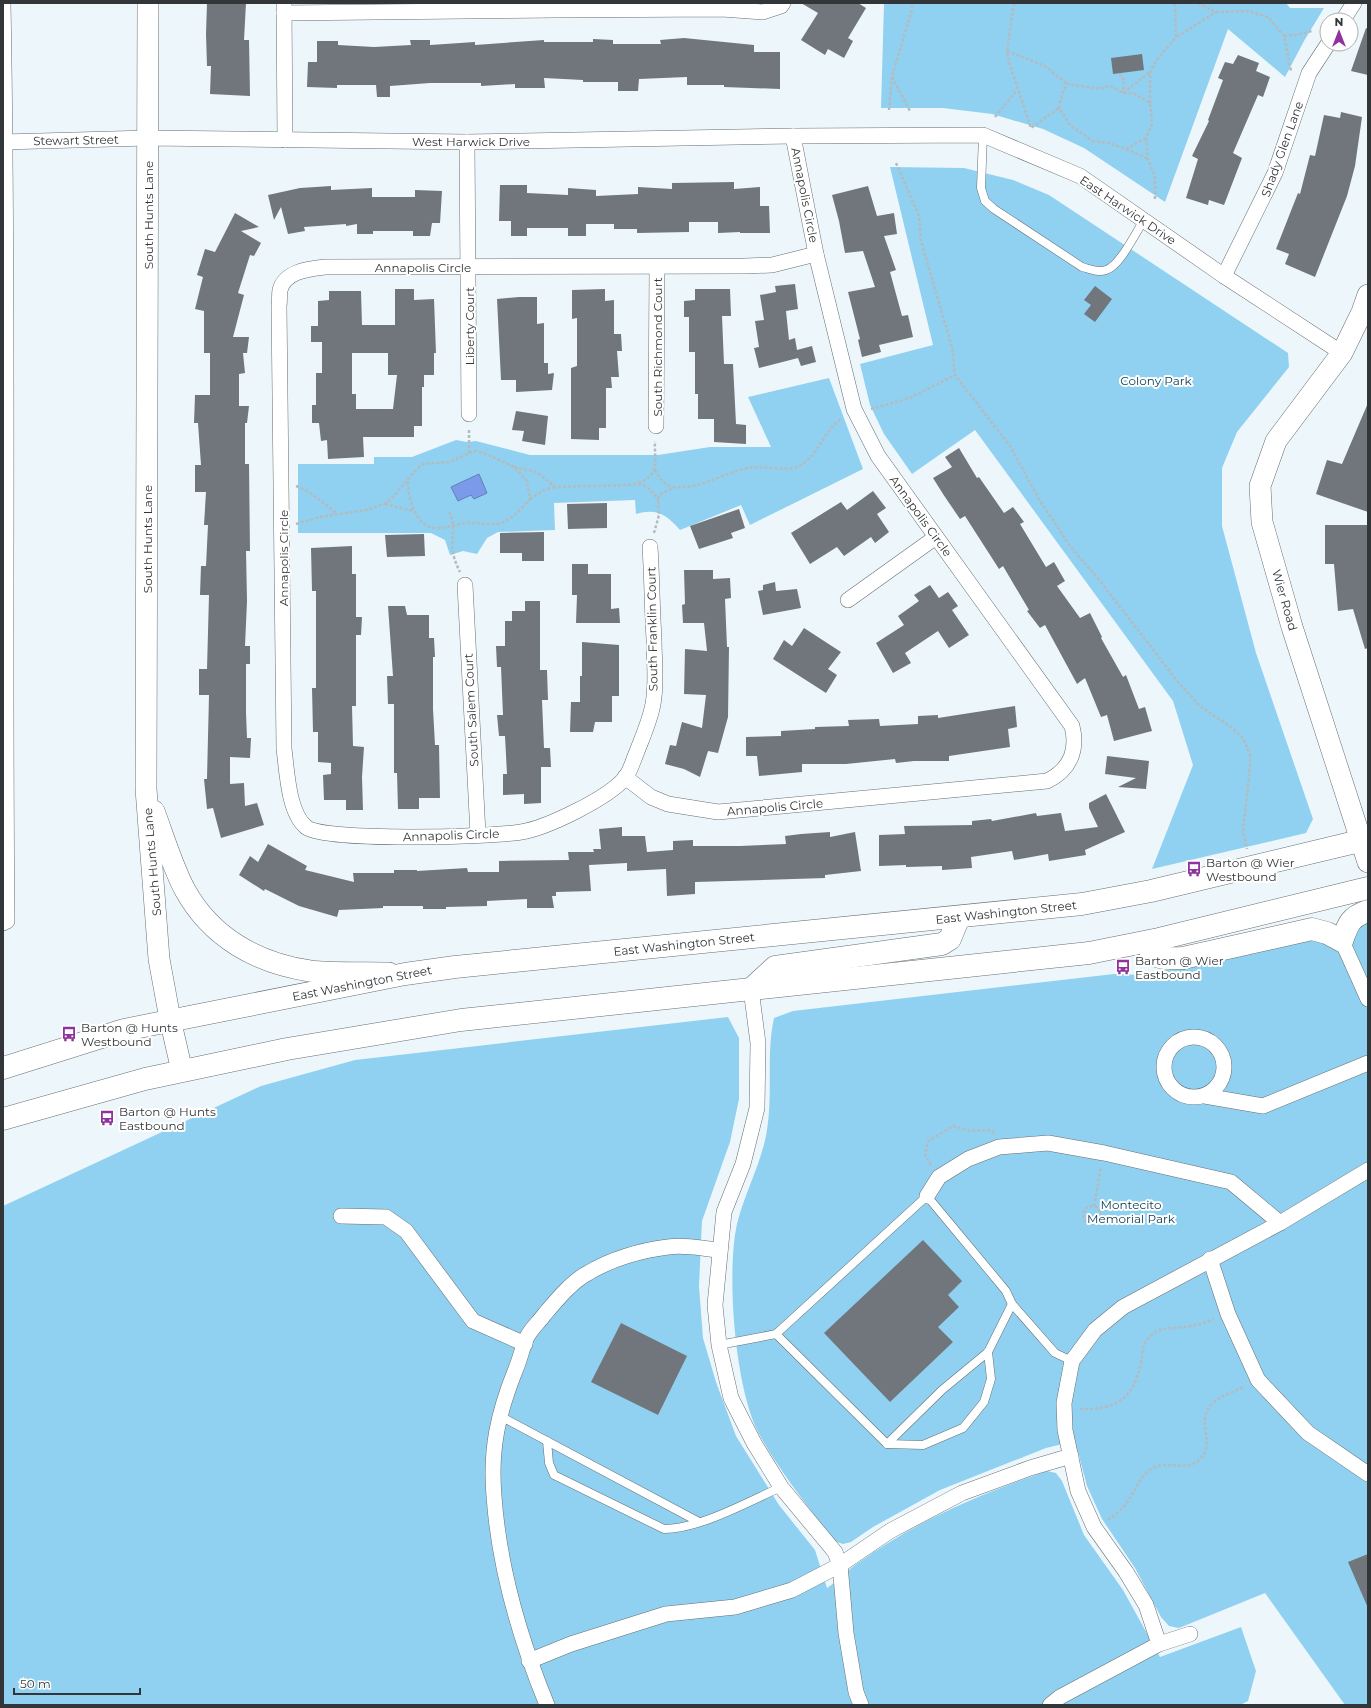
<svg xmlns="http://www.w3.org/2000/svg" width="1371" height="1708" font-family="Montserrat,sans-serif">
<style>
.green{fill:#90d1f1}
.water{fill:#7b9bea;stroke:#657db5}
.building{fill:#70767c;fill-rule:evenodd}
.lines{fill:none;stroke-linecap:round;stroke-linejoin:round}
.lane-casing{stroke:#666e72;stroke-width:9}
.street-casing{stroke:#666e72;stroke-width:16}
.secondary-casing{stroke:#666e72;stroke-width:22}
.primary-casing{stroke:#666e72;stroke-width:23}
.path{stroke:#b3bbbe;stroke-width:2.5;stroke-dasharray:3 2;stroke-linecap:butt}
.lane{stroke:#fff;stroke-width:8}
.street{stroke:#fff;stroke-width:15}
.secondary{stroke:#fff;stroke-width:21}
.primary{stroke:#fff;stroke-width:22}
.labels{text-anchor:middle;dominant-baseline:central;stroke-width:4;stroke-linejoin:round;paint-order:stroke}
.street-label{font-size:12px;fill:#323638;stroke:#fff}
.park-label{font-size:12px;fill:#104155;stroke:#fff}
.poi-label{font-size:12px;fill:#323638;stroke:#fff;text-anchor:start}
</style>
<rect width="100%" height="100%" fill="#edf7fb"/>
<g class="green">
<polygon points="884,3 1286,3 1290,8 1324,8 1304,41 1285,77 1228,29 1165,202 1084,148 1043,129 992,114 943,108 881,108"/>
<polygon points="890,167 964,168 1013,180 1049,195 1288,353 1289,367 1237,432 1222,468 1222,526 1256,653 1313,819 1306,833 1152,869 1193,765 1173,701 975,430 912,474 884,434 870,405 860,364 933,345"/>
<path d="M829,378l34,91 -113,56 -9,-20 -61,25c-14,-16 -23,-22 -44,-16l-1,-14 -81,3 1,27 -57,2 -11,6 -10,16 -14,-3 -13,4 -5,-15 -14,-7h-133v-69h76v-7h38l44,-17 11,2 9,-1 54,14h128l52,-8h61l-23,-50z"/>
<path d="M1368,917v788h-23l-80,-112 -86,35 -10,-2 -8,-9 -26,-49 -33,-49 -15,-33 -12,-45 -29,7 -106,42 -67,37 -22,15 -8,2 -9,-3c-26,-35 -55,-70 -76,-109 -23,-45 -32,-158 -21,-208 8,-32 25,-62 30,-94 6,-37 -1,-76 7,-112l19,-7 321,-37 31,1 161,-39z"/>
<path d="M728,1017l11,21v61l-9,43 -28,79 -3,65 4,52 13,44 20,54 43,69 36,45 12,38c11,-7 20,-18 31,-25 59,-42 121,-69 189,-92l9,2 6,8 22,54 39,55 37,67 81,-30 15,44 -8,30 -8,4h-1237v-499l258,-120 94,-26z"/>
</g>
<polygon class="water" points="479,474 487,493 474,499 471,495 458,501 451,487"/>
<g class="building">
<polygon points="207,3 246,3 244,40 249,40 250,96 210,94 211,66 207,66 206,34"/>
<polygon points="801,3 858,3 866,8 848,38 853,41 844,58 828,49 825,55 801,40 818,13"/>
<polygon points="1366,28 1368,29 1368,75 1351,71"/>
<polygon points="684,38 754,45 754,52 780,52 780,89 724,87 724,85 687,85 687,77 639,79 638,91 618,91 618,82 583,82 583,80 544,78 545,88 515,88 515,84 481,86 481,83 430,83 390,86 390,97 377,97 376,85 337,85 337,88 307,87 308,62 317,62 317,41 338,41 338,45 374,47 411,45 410,40 430,40 430,45 475,42 475,45 544,40 544,42 593,42 593,39 613,40 613,44 661,44 660,40"/>
<polygon points="1142,54 1144,70 1113,74 1111,58"/>
<polygon points="1238,55 1259,63 1256,71 1270,77 1263,97 1258,95 1233,153 1242,158 1224,205 1209,200 1208,205 1186,198 1198,159 1192,156 1209,121 1208,120 1223,80 1218,78 1225,62 1233,64"/>
<polygon points="1341,112 1362,117 1355,166 1347,196 1315,277 1285,264 1289,254 1276,249 1298,193 1300,194 1310,155 1315,156 1324,115 1340,118"/>
<polygon points="734,182 734,189 760,187 760,206 769,206 770,233 740,233 740,232 718,233 718,222 689,222 689,232 637,233 637,229 614,229 614,224 586,224 586,236 568,236 568,228 527,228 527,236 511,236 511,221 499,221 500,185 527,185 527,193 568,195 568,188 596,190 596,196 638,194 638,187 672,189 672,183"/>
<polygon points="331,186 331,190 372,188 372,197 415,197 415,190 442,191 440,223 432,223 430,236 413,236 413,231 373,231 373,234 357,234 357,224 346,226 346,224 304,227 305,231 288,234 281,207 274,220 268,195 300,188"/>
<polygon points="868,186 877,216 894,213 897,234 884,236 896,270 890,272 902,316 908,315 913,337 879,345 881,352 862,357 858,340 860,339 848,292 875,287 863,251 845,253 839,221 832,195"/>
<polygon points="235,213 259,227 241,231 261,243 254,256 250,255 238,293 244,295 233,337 249,337 247,353 243,353 245,373 239,374 239,406 249,406 247,423 245,423 245,464 249,464 250,551 246,551 247,601 245,646 250,646 250,664 246,664 246,713 247,738 251,738 250,758 230,757 230,784 244,783 245,806 257,803 264,825 221,838 213,808 207,809 204,779 207,779 209,695 199,695 199,669 207,669 209,595 200,595 201,566 206,566 208,525 204,525 206,492 195,492 195,465 201,465 198,423 194,423 195,395 210,395 210,353 204,353 204,311 195,309 203,277 197,275 205,249 215,252"/>
<polygon points="795,284 798,309 786,311 789,340 795,338 797,350 812,346 816,362 801,366 798,358 759,368 754,348 759,347 755,321 764,320 760,295 776,292 775,286"/>
<polygon points="1095,286 1112,299 1095,322 1084,314 1091,305 1084,300"/>
<path d="M395,289h19v11l20,-1 2,54h-2v22h-10v12h-2v39h-8v11h-51l1,20 -36,2 -1,-19 -6,1 -2,-18h-7v-18h4v-32h6v-31h-11v-16h7v-25l11,-1v-9h32l1,34h33zM352,353h36v22h9l-4,34h-37v-15h-4z"/>
<polygon points="605,289 605,301 614,300 614,334 621,334 622,351 617,351 619,377 611,377 612,388 606,388 606,428 599,428 599,440 571,439 571,368 577,366 577,318 572,319 572,290"/>
<polygon points="695,289 730,289 731,316 722,316 724,364 733,364 736,424 746,425 746,444 714,442 714,419 698,419 698,394 695,394 695,352 689,352 689,317 684,317 684,301 695,300"/>
<polygon points="519,297 537,297 537,324 544,323 544,363 548,363 548,374 554,373 552,390 516,392 516,380 501,380 497,299"/>
<polygon points="1368,403 1368,512 1316,494 1327,460 1342,464"/>
<polygon points="516,411 548,416 545,445 522,441 524,431 512,430"/>
<polygon points="959,448 977,478 979,477 1004,513 1013,507 1024,522 1020,524 1046,567 1054,562 1065,581 1057,586 1080,618 1090,613 1102,637 1101,638 1123,677 1126,675 1139,709 1145,707 1152,731 1114,741 1107,715 1101,717 1085,678 1077,684 1045,625 1040,628 1027,611 1029,610 1003,566 999,569 965,516 960,519 943,494 933,478 952,467 945,457"/>
<polygon points="873,491 886,508 877,514 889,532 875,543 871,537 844,556 837,547 810,564 791,533 841,502 847,510"/>
<polygon points="607,503 607,528 568,529 567,504"/>
<polygon points="739,509 745,528 731,533 733,538 699,549 690,526"/>
<polygon points="1325,525 1368,525 1368,648 1365,649 1353,609 1338,611 1334,564 1325,564"/>
<polygon points="544,532 544,561 522,561 522,553 500,553 500,533"/>
<polygon points="424,534 425,556 387,557 385,535"/>
<polygon points="352,546 352,574 356,574 356,617 362,617 361,635 356,635 356,706 352,706 353,746 364,747 362,777 363,810 346,810 346,800 324,800 323,775 331,774 331,763 318,762 318,732 313,732 312,688 316,688 316,591 312,591 311,548"/>
<polygon points="572,564 588,564 588,574 611,574 611,609 619,608 620,623 576,623 577,595 572,595"/>
<polygon points="684,570 713,570 713,579 730,578 731,598 725,599 727,647 729,647 728,717 718,753 708,751 700,777 684,769 665,764 670,745 676,746 682,722 702,728 706,695 684,694 685,649 707,651 704,623 683,623 682,605 685,604"/>
<polygon points="775,582 776,591 797,589 801,608 763,615 758,591 763,590 763,585"/>
<polygon points="930,585 939,598 948,592 958,606 952,610 969,635 949,648 938,631 905,653 911,663 893,673 876,643 904,625 898,616 919,601 914,595"/>
<polygon points="525,601 540,601 540,670 547,670 548,700 542,700 544,748 550,748 551,767 541,767 541,803 524,804 524,794 503,795 503,774 507,774 505,736 499,736 497,715 503,715 501,667 497,667 496,646 505,646 505,621 512,621 512,611 525,611"/>
<polygon points="388,606 405,606 407,615 429,615 429,638 434,638 435,657 433,657 433,709 435,745 439,745 440,798 419,798 419,809 398,809 397,773 394,773 394,704 388,704 387,676 393,676"/>
<polygon points="804,628 841,652 828,669 837,675 826,693 773,659 784,640 792,646"/>
<polygon points="582,642 619,645 619,696 612,696 612,722 595,722 593,732 570,732 571,702 580,702 580,676 582,676"/>
<polygon points="1015,706 1017,727 1008,729 1010,747 949,756 949,761 914,761 896,763 895,759 846,764 802,764 802,772 759,776 757,756 746,756 746,737 781,736 781,731 815,729 815,727 849,726 848,720 879,719 880,726 918,724 918,716 938,715 938,718"/>
<polygon points="1107,756 1149,761 1146,789 1118,787 1136,778 1105,774"/>
<polygon points="1106,794 1125,832 1085,850 1086,855 1049,861 1048,854 1014,860 1012,851 971,857 972,868 942,870 942,866 906,867 906,865 879,866 879,835 905,834 904,826 972,825 972,821 991,819 992,821 1036,813 1037,816 1061,813 1065,831 1098,827 1089,808 1089,803"/>
<polygon points="622,827 622,836 645,836 647,852 673,850 673,841 693,840 693,846 740,846 786,844 785,836 801,834 830,832 830,837 855,832 861,871 825,875 825,878 695,882 695,894 667,896 666,869 627,871 627,863 589,865 591,891 556,892 556,896 552,896 554,908 527,908 527,899 487,901 487,906 446,907 446,909 423,909 423,906 383,906 383,908 339,910 337,917 299,906 265,889 264,891 239,875 250,856 258,862 268,844 307,866 305,870 354,882 353,873 394,873 394,870 417,870 417,871 467,868 468,872 499,872 499,861 569,860 568,852 594,852 593,849 601,849 599,829"/>
<polygon points="923,1240 962,1281 948,1295 959,1307 938,1327 953,1342 890,1402 824,1333"/>
<polygon points="621,1323 687,1356 658,1415 591,1382"/>
<polygon points="1368,1554 1368,1608 1348,1562"/>
</g>
<g class="lines">
<g class="lane-casing">
<g id="lane">
<path d="M983,135l-2,53 4,13 9,8 88,58c8,2 16,6 24,3 14,-4 30,-38 38,-50"/>
<polyline points="776,1334 887,1444 942,1390 988,1352 1012,1304"/>
<polyline points="719,1345 776,1334 927,1196 1006,1291 1012,1304 1055,1353 1072,1361"/>
<polyline points="500,1416 699,1522"/>
<path d="M547,1441l2,22 5,12 110,54c35,0 84,-27 117,-42"/>
<polyline points="887,1444 923,1445 963,1428 984,1402 991,1379 988,1352"/>
</g>
</g>
<g class="street-casing">
<g id="street">
<polyline points="284,3 285,140"/>
<polyline points="284,13 556,10 722,9 763,12 781,6 783,3"/>
<polyline points="1343,20 1354,3"/>
<polyline points="3,142 148,138 467,142 793,136 983,135 1080,176 1224,276 1342,353"/>
<polyline points="467,142 469,414"/>
<polyline points="1224,276 1275,173 1309,73 1328,44"/>
<polyline points="656,426 657,267"/>
<path d="M650,547c2,30 2,61 4,92 0,21 3,44 -1,65 -3,17 -11,34 -17,50 -3,7 -6,18 -11,24 -17,20 -78,50 -104,54 -29,5 -197,10 -215,-5 -18,-15 -19,-57 -22,-78l-5,-443c1,-5 0,-11 1,-16 5,-19 29,-21 45,-23l420,-1 27,-1 44,-11"/>
<polyline points="465,585 478,834"/>
<polyline points="848,600 936,537"/>
<path d="M625,777l26,20 17,7 50,8 329,-31c23,-11 31,-31 25,-55l-194,-270 -24,-47 -38,-155 -23,-118"/>
<path d="M3,923l4,-2c-3,-306 2,-612 -4,-918"/>
<polyline points="1342,941 1368,999"/>
<polyline points="751,989 758,1043 757,1108 743,1164 724,1212 715,1305 719,1345 731,1398 754,1443 781,1487 835,1552 840,1565 846,1633 856,1692 861,1705"/>
<circle cx="1194" cy="1067" r="30"/>
<polyline points="1205,1096 1263,1106 1368,1063"/>
<polyline points="927,1196 939,1177 968,1159 999,1147 1048,1143 1104,1153 1231,1182 1280,1223"/>
<polyline points="341,1216 386,1217 406,1231 473,1321 525,1344"/>
<polyline points="1210,1259 1228,1314 1258,1380 1308,1433 1368,1474"/>
<polyline points="1159,1644 1146,1605 1126,1572 1094,1527 1078,1491 1065,1430 1064,1403 1072,1361 1095,1330 1123,1307 1280,1223 1368,1170"/>
<polyline points="529,1661 571,1644 666,1614 735,1607 792,1590 840,1565 890,1531 962,1493 1030,1468 1071,1456"/>
<path d="M547,1705c-27,-66 -48,-137 -53,-209 -4,-47 4,-82 21,-125 5,-11 7,-23 12,-34 4,-8 12,-15 17,-22 11,-13 28,-34 44,-42 23,-14 54,-23 80,-26 17,-3 36,2 52,3"/>
<polyline points="1050,1705 1060,1697 1159,1644 1190,1634"/>
</g>
</g>
<g class="secondary-casing">
<g id="secondary">
<polyline points="148,3 146,789 159,959 170,1019 182,1071"/>
<polyline points="1368,295 1362,312 1342,353 1276,441 1260,486 1262,522 1292,627 1368,862"/>
<path d="M154,811c9,24 19,57 31,79 26,47 71,73 125,81 24,3 53,1 79,2"/>
</g>
</g>
<g class="primary-casing">
<g id="primary">
<path d="M1147,942c4,18 19,17 36,16l129,-29 15,4 15,8c6,-17 8,-24 26,-30"/>
<polyline points="751,989 775,967 942,944 950,939 959,917"/>
<polyline points="3,1068 124,1030 405,974 455,967 1082,904 1151,891 1368,839"/>
<polyline points="3,1119 145,1079 287,1049 461,1020 1089,953 1159,939 1368,888"/>
</g>
</g>
<g class="path">
<polyline points="1014,3 1007,51 1009,62 1031,128 1059,108"/>
<polyline points="1198,3 1216,12 1247,11 1268,17 1284,36 1291,71"/>
<polyline points="1284,36 1295,35 1312,31"/>
<polyline points="1177,37 1216,12"/>
<polyline points="1007,51 1045,66 1067,84"/>
<polyline points="1120,74 1121,78 1124,79 1123,93"/>
<polyline points="892,77 910,111"/>
<polyline points="1123,93 1150,72"/>
<polyline points="1150,103 1150,72 1156,61 1176,37 1175,3"/>
<polyline points="889,110 892,76 912,10 912,3"/>
<polyline points="995,117 1017,90"/>
<polyline points="1146,138 1126,149 1109,143 1093,141 1071,126 1059,108 1062,94 1067,84 1100,89 1108,86 1113,87 1123,93 1133,93 1150,103 1152,124 1146,138 1148,159 1155,176 1155,199"/>
<polyline points="1126,149 1148,159"/>
<polyline points="896,163 919,216 921,241 952,347 955,375 1010,446 1039,499 1070,546 1100,581 1178,682 1200,706 1232,728 1242,737 1247,747 1250,756 1250,767 1243,831 1247,849"/>
<polyline points="871,409 910,398 955,375"/>
<polyline points="469,453 469,428"/>
<path d="M514,467l23,5 18,15 73,-2c14,-3 23,2 30,15"/>
<path d="M655,470c5,8 9,16 20,17 24,3 50,-15 73,-19 17,-4 42,7 56,-5 16,-12 19,-31 37,-44"/>
<path d="M638,483c23,-8 16,-22 17,-42"/>
<path d="M296,486c16,6 27,17 40,27"/>
<polyline points="530,499 544,490 555,487"/>
<polyline points="385,504 414,511"/>
<path d="M449,512c7,13 3,21 3,35 1,9 4,17 8,25"/>
<path d="M296,524l24,-7 46,-7 18,-6 7,-5 26,-30 6,-5 26,-2 25,-11 10,2 30,14 13,14 3,18c-8,9 -21,24 -34,25 -10,1 -20,-2 -30,-1 -11,1 -20,6 -31,5 -20,-1 -28,-33 -27,-49"/>
<polyline points="654,533 659,515 658,500 659,495 675,487"/>
<polyline points="931,1165 925,1155 928,1141 953,1126 971,1131 991,1130 994,1133"/>
<circle cx="1092" cy="1215" r="9"/>
<polyline points="1094,1206 1101,1167"/>
<path d="M1080,1409c37,1 54,-11 61,-47 3,-14 0,-19 13,-29 10,-7 25,-4 37,-7 8,-1 16,-4 23,-7"/>
<path d="M1108,1520c11,-7 19,-16 25,-27 5,-9 9,-18 18,-24 15,-10 36,4 49,-10 18,-18 -8,-40 15,-58 8,-6 21,-10 30,-15"/>
</g>
<use href="#lane" class="lane"/>
<use href="#street" class="street"/>
<use href="#secondary" class="secondary"/>
<use href="#primary" class="primary"/>
</g>
<defs>
<g id="bus-bare" transform="scale(1.2)"><path d="M-5-6H5V4H4V6H2V4H-2V6H-4V4H-5ZM-3.5-4V0h7V-4ZM-3.5 1.2v1.5H-2V1.2ZM2 1.2v1.5H3.5V1.2Z" fill="#8f329c" stroke="#fff" stroke-width="2.5" paint-order="stroke"/></g>
</defs>
<g fill-rule="evenodd">
<use href="#bus-bare" x="1194" y="869"/>
<use href="#bus-bare" x="1123" y="967"/>
<use href="#bus-bare" x="69" y="1034"/>
<use href="#bus-bare" x="107" y="1118"/>
</g>
<g class="labels">
<g class="street-label">
<text transform="translate(76 140) rotate(-1)">Stewart Street</text>
<text x="471" y="141">West Harwick Drive</text>
<text transform="translate(1282 149) rotate(-70)">Shady Glen Lane</text>
<text transform="translate(805 195) rotate(79)">Annapolis Circle</text>
<text transform="translate(1128 210) rotate(34)">East Harwick Drive</text>
<text transform="translate(148 215) rotate(-90)">South Hunts Lane</text>
<text x="423" y="267">Annapolis Circle</text>
<text transform="translate(469 326) rotate(-90)">Liberty Court</text>
<text transform="translate(657 347) rotate(-90)">South Richmond Court</text>
<text transform="translate(921 516) rotate(54)">Annapolis Circle</text>
<text transform="translate(147 539) rotate(-90)">South Hunts Lane</text>
<text transform="translate(283 558) rotate(-90)">Annapolis Circle</text>
<text transform="translate(1285 600) rotate(74)">Wier Road</text>
<text transform="translate(652 629) rotate(-91)">South Franklin Court</text>
<text transform="translate(471 710) rotate(-93)">South Salem Court</text>
<text transform="translate(775 807) rotate(-5)">Annapolis Circle</text>
<text transform="translate(451 835) rotate(-2)">Annapolis Circle</text>
<text transform="translate(152 862) rotate(-95)">South Hunts Lane</text>
<text transform="translate(1006 912) rotate(-6)">East Washington Street</text>
<text transform="translate(684 944) rotate(-6)">East Washington Street</text>
<text transform="translate(362 983) rotate(-11)">East Washington Street</text>
</g>
<g class="park-label">
<text x="1156" y="380">Colony Park</text>
<text x="1131" y="1204">Montecito<tspan x="1131" dy="14">Memorial Park</tspan></text>
</g>
<g class="poi-label">
<text x="1206" y="862">Barton @ Wier<tspan x="1206" dy="14">Westbound</tspan></text>
<text x="1135" y="960">Barton @ Wier<tspan x="1135" dy="14">Eastbound</tspan></text>
<text x="81" y="1027">Barton @ Hunts<tspan x="81" dy="14">Westbound</tspan></text>
<text x="119" y="1111">Barton @ Hunts<tspan x="119" dy="14">Eastbound</tspan></text>
</g>
</g>
<rect width="1371" height="1708" fill="none" stroke="#323638" stroke-width="8"/>
<g transform="translate(1339 32)"><circle r="19" fill="#ffffff" stroke="#adafaf"/>
<path d="M0-3L7 15L0 10L-7 15Z" fill="#8f329c"/>
<text y="-6" font-size="11" font-weight="bold" text-anchor="middle" fill="#323638">N</text>
</g>
<path d="M14 1688v6h126v-6" fill="none" stroke="#323638" stroke-width="2"/>
<text x="20" y="1688" font-size="12" fill="#323638" stroke="#ffffff" stroke-width="3" paint-order="stroke">50 m</text>
</svg>
